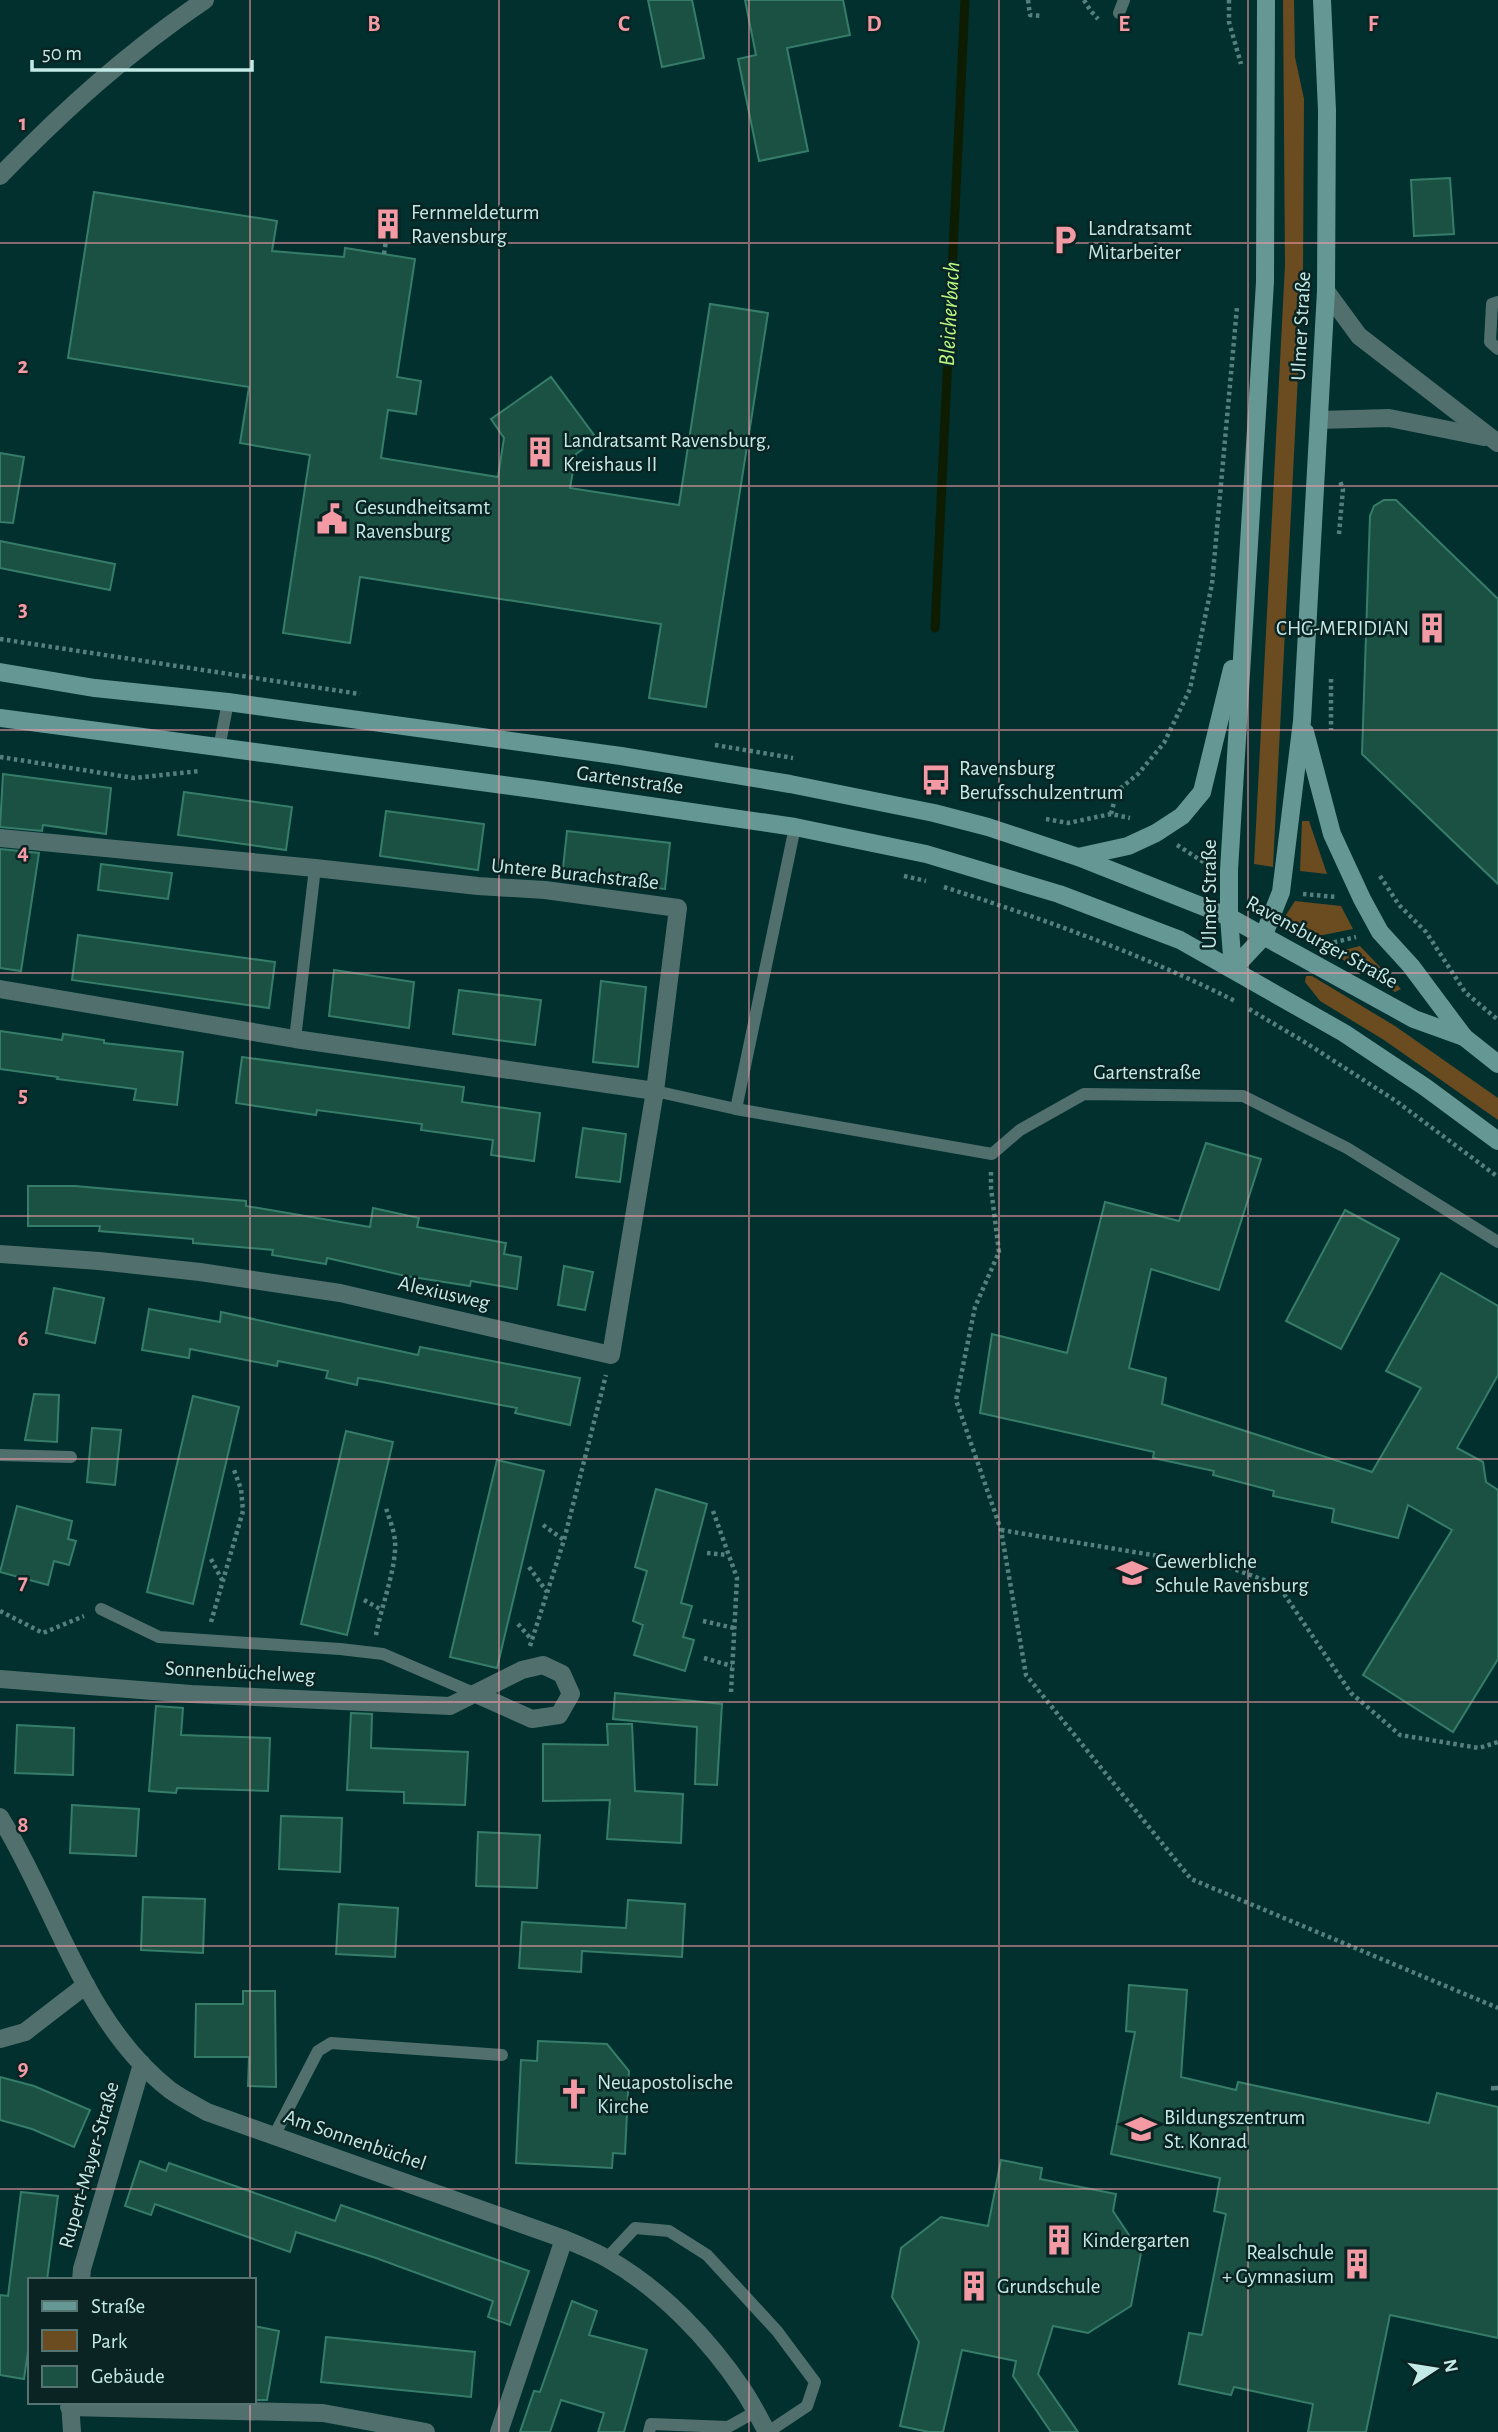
<svg xmlns="http://www.w3.org/2000/svg" width="1498" height="2432" font-family="'Alegreya Sans',sans-serif">
<style>
.green{fill:#6b4b20}
.lines{fill:none;stroke-linecap:round;stroke-linejoin:round}
.stream{stroke:#0e1c02;stroke-width:9}
.building{fill:#1a5143;stroke:#367d69;stroke-width:2}
.path{stroke:#55807e;stroke-width:4.5;stroke-dasharray:3.5 3.5;stroke-linecap:butt}
.service{stroke:#506f6d;stroke-width:12}
.minor{stroke:#506f6d;stroke-width:18}
.secondary{stroke:#659794;stroke-width:18}
.grid{fill:none;stroke:#f49aa5;stroke-width:2;stroke-opacity:0.55}
.labels{text-anchor:middle;dominant-baseline:central;stroke-width:5;stroke-linejoin:round;paint-order:stroke}
.poi-label{font-size:21px;fill:#c4eae7;stroke:#0a2423;text-anchor:start}
.street-label{font-size:21px;fill:#c4eae7;stroke:#0a2423}
.water-label{font-size:23px;font-style:italic;fill:#b8f882;stroke:#0a2423}
.grid-label{font-size:23px;text-anchor:middle;font-weight:bold;fill:#f49aa5;stroke:#0a2423;stroke-width:5;stroke-linejoin:round;paint-order:stroke}
</style>
<rect width="100%" height="100%" fill="#01302f"/>
<g class="green">
<polygon points="1283,0 1294,0 1295,57 1304,99 1303,277 1273,867 1254,864 1285,265"/>
<polygon points="1302,821 1309,821 1327,874 1300,871"/>
<polygon points="1295,901 1341,906 1353,929 1318,936 1284,918"/>
<polygon points="1360,946 1401,989 1395,992 1332,953"/>
<polygon points="1306,976 1312,976 1395,1026 1498,1098 1498,1120 1384,1040 1320,1001 1305,982"/>
</g>
<g class="lines">
<polyline class="stream" points="935,628 965,0"/>
</g>
<g class="building">
<polygon points="648,0 692,0 704,58 662,67"/>
<polygon points="745,0 843,0 850,35 787,48 808,151 759,161 738,59 756,55"/>
<polygon points="1450,178 1454,234 1414,236 1411,180"/>
<polygon points="94,192 277,221 272,251 344,257 345,248 415,259 397,377 421,381 416,414 388,410 381,458 498,477 504,438 491,419 551,377 597,439 576,454 570,488 679,505 710,304 768,313 706,707 649,698 661,624 360,577 350,643 283,633 310,455 240,443 249,387 68,358"/>
<polygon points="0,453 24,457 13,523 0,522"/>
<polygon points="1384,500 1396,500 1498,599 1498,884 1362,754 1370,516 1374,506"/>
<polygon points="0,541 115,564 110,590 0,568"/>
<polygon points="3,774 111,788 106,834 43,825 42,831 0,827"/>
<polygon points="184,792 292,807 286,850 178,835"/>
<polygon points="386,811 484,824 478,870 380,856"/>
<polygon points="567,831 670,843 665,889 562,877"/>
<polygon points="0,849 39,853 21,971 0,968"/>
<polygon points="101,864 172,873 168,899 98,890"/>
<polygon points="78,935 275,962 269,1008 72,980"/>
<polygon points="334,970 414,982 409,1028 329,1016"/>
<polygon points="601,981 646,987 638,1067 593,1062"/>
<polygon points="459,990 541,1000 535,1045 453,1034"/>
<polygon points="0,1031 62,1040 63,1034 104,1040 104,1043 183,1052 177,1105 134,1100 136,1089 57,1079 58,1077 0,1069"/>
<polygon points="242,1057 464,1087 462,1102 540,1113 534,1161 491,1155 493,1140 421,1130 422,1124 317,1110 316,1115 236,1103"/>
<polygon points="583,1128 626,1134 620,1182 576,1177"/>
<polygon points="1206,1143 1261,1159 1219,1290 1151,1269 1129,1368 1166,1378 1162,1404 1372,1472 1421,1388 1386,1371 1441,1273 1498,1306 1498,1375 1457,1448 1483,1462 1486,1482 1498,1490 1498,1659 1453,1732 1363,1675 1452,1530 1408,1505 1398,1538 1332,1522 1334,1509 1273,1496 1274,1491 1213,1475 1214,1471 1153,1458 1154,1452 980,1413 992,1334 1067,1353 1105,1202 1179,1221"/>
<polygon points="28,1186 75,1186 246,1201 246,1206 370,1227 373,1208 419,1218 417,1227 506,1243 504,1254 521,1257 517,1289 471,1281 470,1286 406,1276 327,1258 326,1264 272,1255 273,1250 193,1243 193,1239 99,1231 100,1226 28,1226"/>
<polygon points="1345,1210 1399,1239 1341,1349 1286,1321"/>
<polygon points="564,1266 593,1272 585,1310 558,1305"/>
<polygon points="54,1288 104,1298 95,1343 46,1333"/>
<polygon points="149,1309 220,1322 221,1312 418,1355 420,1347 580,1378 570,1425 515,1413 517,1408 377,1381 358,1378 357,1385 339,1381 326,1378 328,1371 278,1361 277,1366 190,1349 189,1358 142,1350"/>
<polygon points="34,1394 59,1395 57,1442 25,1440"/>
<polygon points="193,1396 239,1407 193,1604 147,1592"/>
<polygon points="92,1428 121,1430 115,1485 87,1482"/>
<polygon points="346,1431 393,1442 347,1635 301,1624"/>
<polygon points="497,1460 544,1471 497,1668 450,1657"/>
<polygon points="656,1489 707,1504 681,1603 692,1606 683,1637 694,1640 685,1671 634,1655 643,1625 633,1621 647,1571 635,1567"/>
<polygon points="17,1506 72,1521 68,1539 76,1541 69,1565 54,1561 48,1585 0,1572"/>
<polygon points="615,1693 722,1704 717,1785 695,1784 697,1727 613,1719"/>
<polygon points="156,1706 183,1708 181,1735 270,1738 268,1791 177,1788 176,1793 149,1791"/>
<polygon points="351,1713 372,1714 371,1748 468,1752 465,1805 404,1803 404,1792 347,1790"/>
<polygon points="607,1724 632,1724 635,1791 683,1794 681,1843 607,1839 610,1800 543,1801 543,1744 608,1745"/>
<polygon points="17,1725 74,1728 73,1775 15,1773"/>
<polygon points="72,1805 139,1809 136,1856 70,1853"/>
<polygon points="281,1816 342,1818 340,1872 279,1869"/>
<polygon points="478,1832 540,1835 537,1888 476,1886"/>
<polygon points="143,1897 205,1899 203,1953 141,1950"/>
<polygon points="628,1900 685,1904 682,1957 582,1951 581,1972 519,1968 522,1922 626,1928"/>
<polygon points="339,1904 398,1908 395,1957 336,1954"/>
<polygon points="1129,1985 1187,1990 1181,2077 1236,2090 1238,2082 1429,2123 1437,2093 1498,2107 1498,2338 1390,2315 1366,2432 1308,2432 1313,2404 1234,2387 1231,2395 1179,2384 1189,2333 1202,2335 1226,2214 1214,2211 1220,2178 1111,2154 1135,2032 1126,2031"/>
<polygon points="243,1991 275,1991 276,2087 248,2086 249,2057 195,2057 196,2004 243,2004"/>
<polygon points="538,2041 607,2044 629,2071 625,2154 613,2153 612,2168 516,2163 521,2060 537,2061"/>
<polygon points="0,2077 34,2086 90,2110 74,2147 32,2129 0,2120"/>
<polygon points="1001,2160 1042,2168 1040,2179 1116,2194 1113,2211 1141,2253 1131,2306 1088,2333 1053,2326 1038,2374 1078,2432 1051,2432 1013,2376 1016,2361 962,2350 943,2432 929,2432 900,2426 919,2342 892,2297 901,2248 941,2217 988,2226"/>
<polygon points="140,2161 166,2171 169,2163 335,2221 341,2205 529,2271 510,2325 488,2317 493,2301 376,2258 296,2232 290,2252 155,2204 151,2215 125,2206"/>
<polygon points="21,2192 58,2196 47,2280 30,2280 30,2337 24,2379 0,2375 0,2295 8,2296"/>
<polygon points="572,2301 597,2311 589,2335 647,2350 624,2432 598,2432 604,2413 561,2400 550,2432 520,2432 534,2391 540,2392"/>
<polygon points="254,2326 279,2331 267,2400 254,2400"/>
<polygon points="326,2337 475,2352 471,2397 321,2382"/>
</g>
<g class="lines">
<g class="path">
<polyline points="1028,0 1030,15 1042,16"/>
<polyline points="1084,0 1090,10 1098,19"/>
<polyline points="1229,0 1229,22 1241,64"/>
<polyline points="384,254 387,233"/>
<polyline points="1339,534 1343,489 1340,481"/>
<polyline points="0,639 360,694"/>
<polyline points="1331,679 1331,730"/>
<polyline points="715,745 793,758"/>
<polyline points="0,757 134,778 200,771"/>
<polyline points="1111,814 1117,791 1138,774 1164,743 1190,689 1212,584 1237,307"/>
<polyline points="1046,819 1068,823 1111,814 1130,818"/>
<polyline points="1177,845 1208,865"/>
<polyline points="904,876 926,881"/>
<polyline points="1380,876 1399,905 1426,932 1465,992 1498,1020"/>
<path d="M944,887c99,32 198,67 291,114"/>
<polyline points="1303,894 1336,897"/>
<polyline points="1327,944 1356,937"/>
<polyline points="1249,1009 1303,1041 1396,1101 1498,1177"/>
<polyline points="991,1172 991,1188 999,1252 975,1307 956,1400 1001,1530 1026,1675 1191,1879 1498,2008"/>
<polyline points="713,1511 737,1578 731,1692"/>
<polyline points="543,1525 564,1540"/>
<polyline points="1001,1530 1231,1568 1278,1585 1351,1693 1400,1735 1479,1748 1498,1742"/>
<polyline points="707,1553 728,1555"/>
<polyline points="211,1559 222,1580"/>
<polyline points="529,1567 547,1592"/>
<polyline points="364,1600 380,1609"/>
<polyline points="0,1611 43,1633 84,1616"/>
<polyline points="703,1621 734,1628"/>
<polyline points="211,1622 243,1511 241,1489 234,1470"/>
<polyline points="518,1624 532,1640"/>
<path d="M376,1635c5,-28 21,-68 19,-94 -1,-11 -6,-23 -9,-33"/>
<polyline points="530,1646 564,1540 606,1375"/>
<polyline points="704,1658 732,1666"/>
<polyline points="1498,2088 1491,2088 1498,2089"/>
</g>
<g class="service">
<polyline points="1119,13 1124,0"/>
<polyline points="1498,302 1492,304 1490,342 1498,349"/>
<polyline points="219,748 228,702"/>
<polyline points="295,1039 315,868"/>
<polyline points="655,1091 736,1109 795,827"/>
<polyline points="736,1109 992,1154 1020,1130 1084,1094 1243,1096 1347,1148 1498,1242"/>
<polyline points="0,1455 71,1457"/>
<polyline points="101,1609 159,1637 340,1649 383,1654 476,1694"/>
<polyline points="274,2136 318,2051 331,2043 502,2055"/>
<polyline points="607,2258 635,2228 669,2231 707,2255 777,2331 815,2382 807,2406 768,2432"/>
<polyline points="649,2432 651,2424 728,2427 755,2412"/>
</g>
<g class="minor">
<path d="M0,176c64,-66 128,-124 205,-176"/>
<polyline points="1326,291 1359,336 1498,443"/>
<polyline points="1319,420 1389,418 1484,437"/>
<polyline points="0,838 315,868 478,886 545,890 678,908 655,1091 611,1355 340,1293 200,1272 99,1261 0,1254"/>
<polyline points="0,989 295,1039 655,1091"/>
<polyline points="0,1679 191,1694 450,1706 522,1670 543,1665 562,1674 571,1694 559,1715 532,1719 476,1694"/>
<path d="M0,1817c56,90 83,205 170,273 11,8 25,15 37,22l357,127c15,6 30,12 44,20 53,30 101,80 135,131 9,13 16,28 24,42"/>
<polyline points="0,2039 25,2032 86,1985"/>
<polyline points="81,2280 82,2269 142,2064"/>
<polyline points="70,2402 72,2432"/>
<polyline points="69,2407 323,2413 426,2432"/>
<polyline points="499,2432 564,2239"/>
</g>
<g class="secondary">
<polyline points="0,672 95,688 228,702 621,756 790,784 934,813 988,827 1078,857 1229,917 1414,1019 1464,1037 1498,1064"/>
<polyline points="0,718 541,790 795,827 926,854 1059,894 1180,940 1344,1033 1425,1087 1498,1141"/>
<polyline points="1305,732 1332,834 1362,899 1380,932 1411,966 1464,1037"/>
<polyline points="1078,857 1128,846 1156,833 1182,816 1202,792 1232,669"/>
<polyline points="1233,969 1263,937 1281,892 1302,721 1326,291 1327,110 1322,0"/>
<polyline points="1233,969 1229,917 1229,870 1265,282 1266,0"/>
</g>
</g>
<path class="grid" d="M250,0v2280M499,0v2432M749,0v2432M999,0v2432M1248,0v2432M0,243h1498M0,486h1498M0,730h1498M0,973h1498M0,1216h1498M0,1459h1498M0,1702h1498M0,1946h1498M0,2189h1498M250,2402v30"/>
<defs>
<g id="building-bare" transform="scale(2.415)"><path d="M-4-6H4V6H1V3H-1V6H-4ZM-2.5-4.3h1.7v1.8h-1.7ZM.8-4.3h1.7v1.8H.8ZM-2.5-1h1.7V.8h-1.7ZM.8-1h1.7V.8H.8Z" fill="#f49aa5" stroke="#0a2423" stroke-width="2.5" paint-order="stroke"/></g>
<g id="parking-bare" transform="scale(2.415)"><path d="M-3.5-5.5H1a3.5 3.5 0 0 1 0 7H-1V5.5H-3.5ZM-1-3.4V-.6H.8a1.4 1.4 0 0 0 0-2.8Z" fill="#f49aa5" stroke="#0a2423" stroke-width="2.5" paint-order="stroke"/></g>
<g id="civic-bare" transform="scale(2.415)"><path d="M-.6-6.5H3V-4.5H.6V-3L4-1V1h2V6H-6V1h2V-1L-.6-3ZM-1.2 2.5V6h2.4V2.5Z" fill="#f49aa5" stroke="#0a2423" stroke-width="2.5" paint-order="stroke"/></g>
<g id="bus-bare" transform="scale(2.415)"><path d="M-5-6H5V4H4V6H2V4H-2V6H-4V4H-5ZM-3.5-4V0h7V-4ZM-3.5 1.2v1.5H-2V1.2ZM2 1.2v1.5H3.5V1.2Z" fill="#f49aa5" stroke="#0a2423" stroke-width="2.5" paint-order="stroke"/></g>
<g id="school-bare" transform="scale(2.415)"><path d="M0-5L7-2L0 1L-7-2ZM-4 1L0 2.5L4 1V4Q0 6-4 4Z" fill="#f49aa5" stroke="#0a2423" stroke-width="2.5" paint-order="stroke"/></g>
<g id="church-bare" transform="scale(2.415)"><path d="M-1.2-6h2.4v3.5h3.3v2.4h-3.3V6h-2.4V-.1h-3.3v-2.4h3.3Z" fill="#f49aa5" stroke="#0a2423" stroke-width="2.5" paint-order="stroke"/></g>
</defs>
<g fill-rule="evenodd">
<use href="#building-bare" x="388" y="224"/>
<use href="#parking-bare" x="1065" y="240"/>
<use href="#building-bare" x="540" y="452"/>
<use href="#civic-bare" x="332" y="519"/>
<use href="#building-bare" x="1432" y="628"/>
<use href="#bus-bare" x="936" y="780"/>
<use href="#school-bare" x="1132" y="1573"/>
<use href="#church-bare" x="574" y="2094"/>
<use href="#school-bare" x="1141" y="2129"/>
<use href="#building-bare" x="1059" y="2240"/>
<use href="#building-bare" x="1357" y="2264"/>
<use href="#building-bare" x="974" y="2286"/>
</g>
<g class="labels">
<g class="poi-label">
<text x="411" y="212">Fernmeldeturm<tspan x="411" dy="24">Ravensburg</tspan></text>
<text x="1088" y="228">Landratsamt<tspan x="1088" dy="24">Mitarbeiter</tspan></text>
<text x="563" y="440">Landratsamt Ravensburg,<tspan x="563" dy="24">Kreishaus II</tspan></text>
<text x="355" y="507">Gesundheitsamt<tspan x="355" dy="24">Ravensburg</tspan></text>
<text x="1409" y="628" text-anchor="end">CHG-MERIDIAN</text>
<text x="959" y="768">Ravensburg<tspan x="959" dy="24">Berufsschulzentrum</tspan></text>
<text x="1155" y="1561">Gewerbliche<tspan x="1155" dy="24">Schule Ravensburg</tspan></text>
<text x="597" y="2082">Neuapostolische<tspan x="597" dy="24">Kirche</tspan></text>
<text x="1164" y="2117">Bildungszentrum<tspan x="1164" dy="24">St. Konrad</tspan></text>
<text x="1082" y="2240">Kindergarten</text>
<text x="1334" y="2252" text-anchor="end">Realschule<tspan x="1334" dy="24">+ Gymnasium</tspan></text>
<text x="997" y="2286">Grundschule</text>
</g>
<g class="street-label">
<text transform="translate(1301 326) rotate(-87)">Ulmer Straße</text>
<text transform="translate(630 780) rotate(8)">Gartenstraße</text>
<text transform="translate(575 874) rotate(6)">Untere Burachstraße</text>
<text transform="translate(1209 894) rotate(-90)">Ulmer Straße</text>
<text transform="translate(1322 942) rotate(29)">Ravensburger Straße</text>
<text x="1147" y="1072">Gartenstraße</text>
<text transform="translate(444 1293) rotate(13)">Alexiusweg</text>
<text transform="translate(240 1672) rotate(3)">Sonnenbüchelweg</text>
<text transform="translate(355 2140) rotate(19)">Am Sonnenbüchel</text>
<text transform="translate(89 2165) rotate(-74)">Rupert-Mayer-Straße</text>
</g>
<g class="water-label">
<text transform="translate(950 314) rotate(-87)">Bleicherbach</text>
</g>
</g>
<g class="grid-label">
<text x="374" y="31">B</text>
<text x="624" y="31">C</text>
<text x="874" y="31">D</text>
<text x="1124" y="31">E</text>
<text x="1373" y="31">F</text>
<text x="23" y="130">1</text>
<text x="23" y="373">2</text>
<text x="23" y="616">3</text>
<text x="23" y="859">4</text>
<text x="23" y="1102">5</text>
<text x="23" y="1346">6</text>
<text x="23" y="1589">7</text>
<text x="23" y="1832">8</text>
<text x="23" y="2075">9</text>
</g>
<rect x="28" y="2278" width="228" height="126" fill="#0a2423" stroke="#547371" stroke-width="2"/>
<rect x="42" y="2301" width="35" height="10" fill="#659794" stroke="#547371" stroke-width="2"/>
<text x="91" y="2313" font-size="21" fill="#c4eae7">Straße</text>
<rect x="42" y="2330" width="35" height="21" fill="#6b4b20" stroke="#547371" stroke-width="2"/>
<text x="91" y="2348" font-size="21" fill="#c4eae7">Park</text>
<rect x="42" y="2366" width="35" height="21" fill="#1a5143" stroke="#547371" stroke-width="2"/>
<text x="91" y="2383" font-size="21" fill="#c4eae7">Gebäude</text>
<g transform="translate(1435 2369) rotate(78)" stroke="#0a2423" stroke-width="5" paint-order="stroke">
<path d="M0-5L12 26L0 18L-12 26Z" fill="#c4eae7"/>
<text y="-10" font-size="19" font-weight="bold" text-anchor="middle" fill="#c4eae7">N</text>
</g>
<path d="M32 60v10h220v-10" fill="none" stroke="#c4eae7" stroke-width="3.5"/>
<text x="42" y="60" font-size="21" fill="#c4eae7" stroke="#0a2423" stroke-width="5" paint-order="stroke">50 m</text>
</svg>
